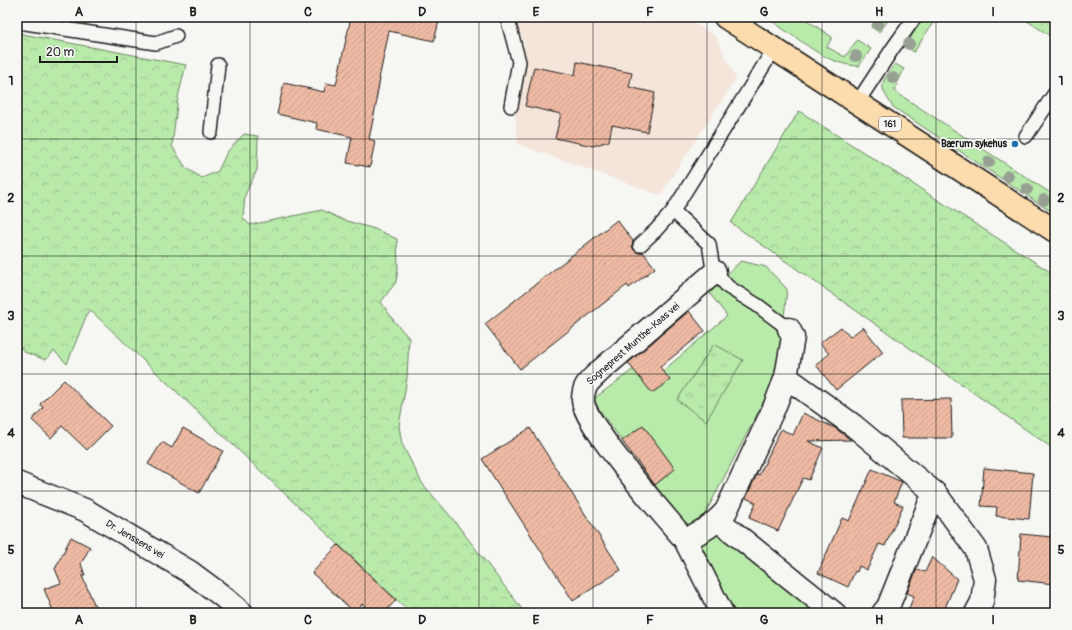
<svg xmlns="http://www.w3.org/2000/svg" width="1072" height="630" font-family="Pangolin,sans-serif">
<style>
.built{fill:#f4e4da}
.grass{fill:#b8eaaa;stroke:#6a8363}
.forest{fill:url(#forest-crowns);stroke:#6a8363}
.park{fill:url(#park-tufts);stroke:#6a8363}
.building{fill:url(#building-hatch);stroke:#1c1c1c}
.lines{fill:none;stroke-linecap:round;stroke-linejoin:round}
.service-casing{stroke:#1c1c1c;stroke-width:16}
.minor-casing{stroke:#1c1c1c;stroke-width:25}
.primary-casing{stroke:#1c1c1c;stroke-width:25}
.service{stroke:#f6f6f2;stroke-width:13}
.minor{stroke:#f6f6f2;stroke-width:22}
.primary{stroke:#fcdcac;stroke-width:22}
.tree{fill:#98a094}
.grid{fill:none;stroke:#1c1c1c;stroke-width:1;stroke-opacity:0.55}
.poi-dot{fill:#1f6fb2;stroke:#f6f6f2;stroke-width:1.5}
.labels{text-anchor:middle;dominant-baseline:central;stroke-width:3.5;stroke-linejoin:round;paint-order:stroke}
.shield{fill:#f6f6f2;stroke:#5d5d5c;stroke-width:1}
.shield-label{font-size:9px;font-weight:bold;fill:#1c1c1c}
.poi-label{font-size:10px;font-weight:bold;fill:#1c1c1c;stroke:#f6f6f2;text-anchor:end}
.street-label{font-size:10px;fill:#1c1c1c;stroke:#f6f6f2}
.neatline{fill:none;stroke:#1c1c1c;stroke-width:1.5}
.grid-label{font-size:13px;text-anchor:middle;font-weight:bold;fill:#1c1c1c}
</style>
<defs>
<pattern id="forest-crowns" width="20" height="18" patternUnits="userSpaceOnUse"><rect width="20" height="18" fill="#b8eaaa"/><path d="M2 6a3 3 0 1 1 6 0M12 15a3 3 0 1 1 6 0" fill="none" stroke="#9ec892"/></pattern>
<pattern id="park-tufts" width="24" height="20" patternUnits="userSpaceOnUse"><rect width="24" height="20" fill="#b8eaaa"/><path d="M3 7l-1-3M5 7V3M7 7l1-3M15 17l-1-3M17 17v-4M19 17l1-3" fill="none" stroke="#9ec892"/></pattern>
<pattern id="building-hatch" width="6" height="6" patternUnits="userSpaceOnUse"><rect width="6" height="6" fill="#efbaa3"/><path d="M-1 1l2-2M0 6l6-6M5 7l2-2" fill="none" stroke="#cc9f8c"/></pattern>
</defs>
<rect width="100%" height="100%" fill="#f6f6f2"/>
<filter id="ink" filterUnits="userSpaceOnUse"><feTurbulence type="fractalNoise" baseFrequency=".025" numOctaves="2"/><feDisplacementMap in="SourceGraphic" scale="8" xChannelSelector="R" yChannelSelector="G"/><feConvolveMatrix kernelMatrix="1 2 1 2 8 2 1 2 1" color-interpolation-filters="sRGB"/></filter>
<g filter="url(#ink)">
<polygon class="built" points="515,17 685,17 716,37 736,79 660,195 518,144 515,114 525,43 514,25"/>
<g class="grass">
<path d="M767,17h35l30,20 -5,10 18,10 12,-17 14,9 -12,17c-24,-1 -42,-13 -61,-27 -11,-7 -21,-14 -31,-22z"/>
<polygon points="878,17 891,17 879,32 871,27"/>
<polygon points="924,17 935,17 934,21 914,52 905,46"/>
<path d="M895,64l9,5 -10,22 161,105v18l-162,-107c-15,-23 -13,-22 2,-43z"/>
<polygon points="741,261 766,267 787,289 778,374 705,514 782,584 818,613 734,613 695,539 592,400 635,368 650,382 727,316 708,291"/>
</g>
<g class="forest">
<polygon points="1021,17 1055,17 1055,39"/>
<polygon points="17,33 186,65 178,97 172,146 186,168 202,178 218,171 227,152 244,134 258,136 257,170 245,195 243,218 250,225 322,210 343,220 375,229 397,239 398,268 396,282 381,302 394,321 409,338 407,378 399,426 402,444 422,483 452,518 525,613 411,613 89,309 67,364 54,351 46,360 24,352 17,343"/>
<polygon points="799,111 1055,275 1055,450 731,223"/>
</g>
<polygon class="park" points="714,344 743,360 706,421 677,400"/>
<g class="building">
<polygon points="351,17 440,17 434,41 389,31 379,79 380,79 376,100 377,100 369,139 375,141 370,167 347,163 352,137 316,129 317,123 277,114 284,83 324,92 326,83 336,85"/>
<polygon points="577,62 632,73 629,87 655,93 647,132 612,125 609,141 593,146 555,138 561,114 525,106 534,67 575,75"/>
<polygon points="617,220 633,241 632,246 634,250 638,253 643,252 655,268 629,288 627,285 520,369 485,324"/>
<polygon points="689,311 705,331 660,367 670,380 652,393 628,363"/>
<polygon points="841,327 850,337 863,327 883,352 836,390 816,365 829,354 820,343"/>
<polygon points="64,380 111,426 87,450 62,426 51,438 32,420 43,408 40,404"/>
<polygon points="951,399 952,438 902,438 901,400"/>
<polygon points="803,413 835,428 851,440 808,441 823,448 809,480 803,478 778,531 749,518 756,503 746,498 757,474 759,475 781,429 793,435"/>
<polygon points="643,425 675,469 655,485 622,441"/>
<polygon points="183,428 223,451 199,493 148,464 162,442 172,448"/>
<polygon points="530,428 621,570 573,601 482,459"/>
<polygon points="984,468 1033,473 1029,519 996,516 997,507 981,506"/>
<polygon points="872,469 902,482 894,502 903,506 885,546 879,544 867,570 859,566 857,572 855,571 848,587 818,573 842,518 849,521"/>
<polygon points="1021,534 1052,537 1052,545 1055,546 1055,584 1018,580"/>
<polygon points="71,537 90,547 81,564 85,575 82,576 98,613 54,613 44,589 61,583 55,569"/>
<polygon points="338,545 396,600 384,613 372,613 362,604 354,612 312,573"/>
<polygon points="932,557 957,579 943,613 907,613 914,596 907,593 917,569 925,572"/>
</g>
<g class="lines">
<g class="service-casing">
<g id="service">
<polyline points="507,17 519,62 511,106"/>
<polyline points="19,22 156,43 176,36"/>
<polyline points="857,103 893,48 915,17"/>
<polyline points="211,132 218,65"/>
<polyline points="1026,136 1055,93"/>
<polyline points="673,211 709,244 712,263 715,272 728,287 757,305 789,329"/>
<polyline points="640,245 656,230 673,211 774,49"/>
</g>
</g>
<g class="minor-casing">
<g id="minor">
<path d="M715,272l-114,98c-11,11 -18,14 -18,30 -1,22 84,119 102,140 16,-8 29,-15 41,-29l48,-103 12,-31 7,-40 -4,-8"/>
<polyline points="786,377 854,426 936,494 976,549 985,579 982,602 976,613"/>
<path id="s1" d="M17,483l68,27 105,62 31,23 21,18"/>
<polyline points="718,520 834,613"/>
<polyline points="685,540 722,613"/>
<polyline points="883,613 888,607 934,492"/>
</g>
</g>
<g class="primary-casing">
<polyline id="primary" points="725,17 1055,231"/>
</g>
<use href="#service" class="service"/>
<use href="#minor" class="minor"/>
<use href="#primary" class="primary"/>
</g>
<g class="tree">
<circle cx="878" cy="24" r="6"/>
<circle cx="909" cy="44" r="6"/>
<circle cx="856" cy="56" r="6"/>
<circle cx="893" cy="78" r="6"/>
<circle cx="989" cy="162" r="6"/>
<circle cx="1008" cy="176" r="6"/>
<circle cx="1027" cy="189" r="6"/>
<circle cx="1044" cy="200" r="6"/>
</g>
</g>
<path class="grid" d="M136,17v596M250,17v596M365,17v596M479,17v596M593,17v596M707,17v596M822,17v596M936,17v596M17,139h1038M17,256h1038M17,374h1038M17,491h1038"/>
<circle class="poi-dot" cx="1015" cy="144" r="4"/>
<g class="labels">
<rect class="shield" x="879" y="117" width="22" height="14" rx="3"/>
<g class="shield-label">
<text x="890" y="124">161</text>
</g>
<g class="poi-label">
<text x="1007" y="144">Bærum sykehus</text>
</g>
<g class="street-label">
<text transform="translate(633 344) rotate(-41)">Sogneprest Munthe-Kaas vei</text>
<text stroke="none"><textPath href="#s1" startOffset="131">Dr. Jenssens vei</textPath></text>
</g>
</g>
<rect width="1072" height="630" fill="none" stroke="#f6f6f2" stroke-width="44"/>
<path d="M40 56v6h77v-6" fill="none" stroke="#1c1c1c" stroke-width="2"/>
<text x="46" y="56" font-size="12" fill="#1c1c1c" stroke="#f6f6f2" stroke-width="3" paint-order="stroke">20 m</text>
<rect x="22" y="22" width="1028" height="586" class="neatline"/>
<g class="grid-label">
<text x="79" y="16">A</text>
<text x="193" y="16">B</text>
<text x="308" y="16">C</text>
<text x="422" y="16">D</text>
<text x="536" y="16">E</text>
<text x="650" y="16">F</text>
<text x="764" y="16">G</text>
<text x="879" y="16">H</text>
<text x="993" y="16">I</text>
<text x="11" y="85">1</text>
<text x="1061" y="85">1</text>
<text x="11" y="202">2</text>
<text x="1061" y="202">2</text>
<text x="11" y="320">3</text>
<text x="1061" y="320">3</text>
<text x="11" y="437">4</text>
<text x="1061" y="437">4</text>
<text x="11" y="554">5</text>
<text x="1061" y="554">5</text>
<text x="79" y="624">A</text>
<text x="193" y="624">B</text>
<text x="308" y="624">C</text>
<text x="422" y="624">D</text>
<text x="536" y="624">E</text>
<text x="650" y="624">F</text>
<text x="764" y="624">G</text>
<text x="879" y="624">H</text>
<text x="993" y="624">I</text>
</g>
</svg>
